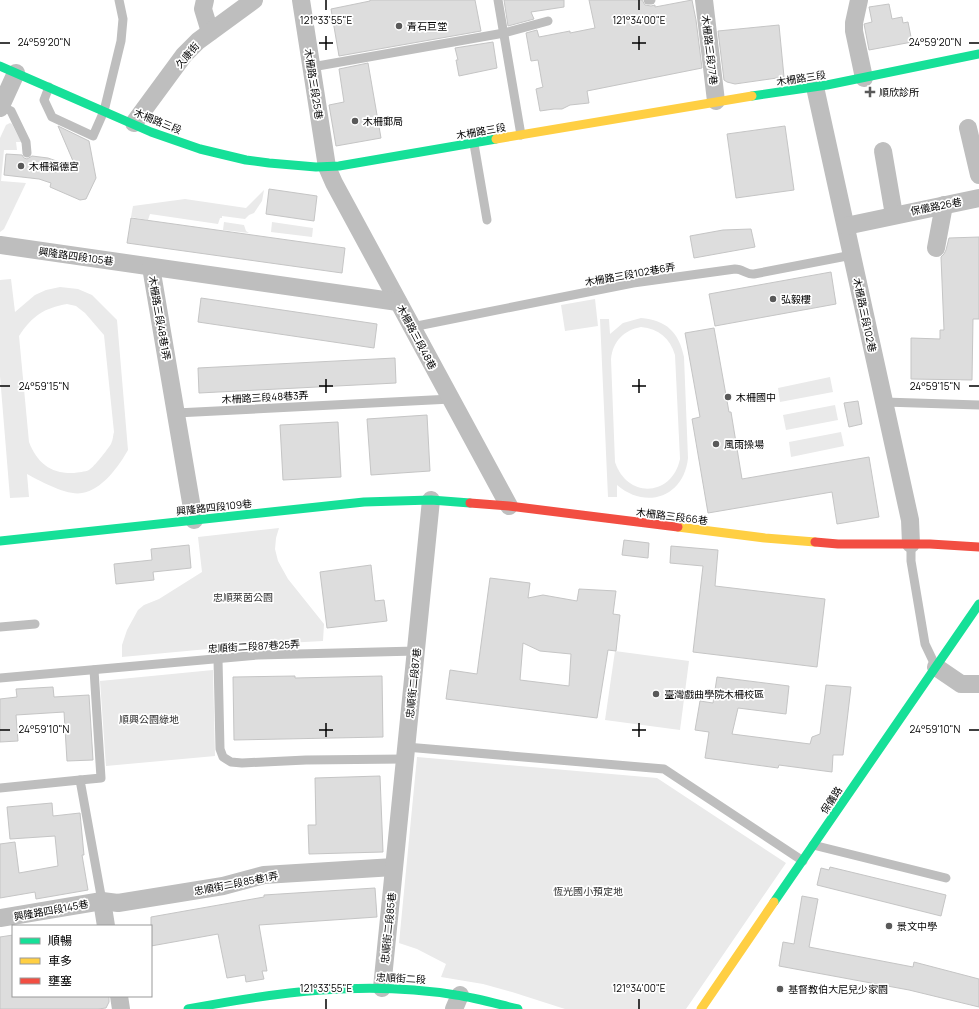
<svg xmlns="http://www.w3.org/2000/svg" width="979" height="1009" font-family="Manrope,'Noto Sans TC',sans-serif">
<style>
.green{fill:#eaeaea;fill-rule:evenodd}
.building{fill:#ddd;stroke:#c5c5c5;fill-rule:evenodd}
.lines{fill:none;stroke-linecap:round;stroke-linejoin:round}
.lane{stroke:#bebebe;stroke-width:9}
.street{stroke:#bebebe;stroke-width:18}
.fast{stroke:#16e098;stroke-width:9}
.slow{stroke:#ffcf43;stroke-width:9}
.jam{stroke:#f24e42;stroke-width:9}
.ticks{fill:none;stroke:#000;stroke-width:1.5}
.poi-dot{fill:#595959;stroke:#fff;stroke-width:1.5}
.labels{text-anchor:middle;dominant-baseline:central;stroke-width:3.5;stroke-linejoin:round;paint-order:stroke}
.poi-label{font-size:10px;fill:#000;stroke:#fff;text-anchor:start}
.street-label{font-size:10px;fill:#000;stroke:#fff}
.park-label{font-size:10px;fill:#303030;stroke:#fff}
.ticks-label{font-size:10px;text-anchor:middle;fill:#000;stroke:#fff;stroke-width:3.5;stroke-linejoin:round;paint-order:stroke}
</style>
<rect width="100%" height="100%" fill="#fff"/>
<g class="green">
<polygon points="10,123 12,124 21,142 16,142 17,150 4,150 1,181 26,183 4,229 0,232 0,138 6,125"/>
<polygon points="264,190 262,201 254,213 249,215 245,219 222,216 222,218 220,218 218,224 150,214 148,220 131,217 133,206 185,199 246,208"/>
<polygon points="224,222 244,225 246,231 249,233 223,230"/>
<polygon points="272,222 313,228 312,237 271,232"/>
<path d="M11,279l4,33 20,-17 11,-5 14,-3 18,2 14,6 25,25 11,130c-9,16 -26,40 -46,43 -15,3 -42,-12 -55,-19l2,23 -19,1 -10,-122v-96zM67,304l9,2 9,7 19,22 10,97c-1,3 -1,8 -3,12 -4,6 -16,22 -22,26 -4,2 -11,2 -15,3 -23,1 -37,-10 -45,-31l-10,-106c13,-20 25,-28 48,-32z"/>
<polygon points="595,299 598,326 565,331 561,305"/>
<path d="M641,318c25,2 38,14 43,39l4,101c-4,39 -42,52 -71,27v12h-9l-8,-178h9l1,15 13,-11zM641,327c18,2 29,11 34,28l5,104c-8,38 -53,40 -65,3l-4,-103c2,-18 13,-29 30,-32z"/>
<polygon points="830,377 833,392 780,402 778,388"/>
<polygon points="835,405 838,420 786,430 783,415"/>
<polygon points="841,432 844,446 791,457 789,442"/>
<polygon points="279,528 276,538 275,549 278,561 288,579 324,624 323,641 251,645 122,657 122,645 127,630 138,610 144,605 159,599 202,572 198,537"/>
<polygon points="615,651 689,661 680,730 605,720"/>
<polygon points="213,670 215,756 106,766 100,681"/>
<polygon points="417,757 657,778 786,863 686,1009 565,1009 512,992 483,984 441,977 446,964 417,949 399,943"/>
</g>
<g class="building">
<polygon points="370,0 475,0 481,31 339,56 331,9 370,1"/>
<polygon points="504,0 564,0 564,7 531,12 534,19 508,26"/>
<polygon points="589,0 642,0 645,5 651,6 655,5 655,7 692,0 696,20 702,68 587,91 589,103 570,105 562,109 554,109 540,111 536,89 543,87 542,83 538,60 531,61 526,33 537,30 539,37 570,31 570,33 595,28"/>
<polygon points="889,4 892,19 902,17 903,23 908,22 912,42 869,50 864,24 872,22 869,7"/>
<polygon points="779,25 784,77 735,84 727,82 724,80 718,31"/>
<polygon points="493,42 497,68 459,76 456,60 458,60 455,48"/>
<polygon points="368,63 381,138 336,146 329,105 344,102 339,69"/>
<polygon points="58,126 89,141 96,178 86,199 80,200 50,187 51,183 39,179 4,175 6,154 22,155 24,158 27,159 32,156 48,158 76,168"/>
<polygon points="785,126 794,190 736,198 727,134"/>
<polygon points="269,189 317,196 314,221 266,214"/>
<polygon points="131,218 345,248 342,273 127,243"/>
<polygon points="751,229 755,247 694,258 690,236 723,230"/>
<polygon points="979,237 979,319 973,319 972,380 911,379 911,338 940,339 940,330 944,330 941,257 944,254 946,250 949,238"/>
<polygon points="831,272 836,304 715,326 709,294"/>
<polygon points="201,298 377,324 374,348 198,322"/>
<polygon points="714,328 729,412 731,412 742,479 869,457 879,517 837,524 832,492 708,513 692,419 700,417 685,333"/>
<polygon points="395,358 396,383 199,393 198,368"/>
<polygon points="858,401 862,424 849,427 844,403"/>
<polygon points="427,415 430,471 371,475 367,419"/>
<polygon points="338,422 341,477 283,480 280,425"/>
<polygon points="624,540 649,543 648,558 622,555"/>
<polygon points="189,545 191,568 153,572 154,580 116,584 114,564 152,560 151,549"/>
<polygon points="671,546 718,550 715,586 825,599 817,667 693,652 703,566 670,563"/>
<polygon points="371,565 375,601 384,600 387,621 327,628 320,572"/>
<path d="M490,578l40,5 -2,15 15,-3 34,6 2,-12 37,2 -3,23 7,1 -4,36 -8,-1 -11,68 -151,-19 4,-29 27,4zM523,643l17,8 31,3 -2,32 -49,-6z"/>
<polygon points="295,676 295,678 382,676 383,737 234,740 233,677"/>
<polygon points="717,677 789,686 786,714 738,708 732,734 810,744 812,737 820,734 826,685 851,687 843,755 833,755 832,772 779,765 778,768 705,758 709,732 695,730 700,701 713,703"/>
<polygon points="53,687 54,697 89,695 93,760 67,761 64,712 16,715 18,741 0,742 0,699 17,697 16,689"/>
<polygon points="380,776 383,852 309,854 308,825 316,825 315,778"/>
<polygon points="52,803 53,816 80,813 84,855 82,855 88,890 36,899 35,892 0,898 0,844 15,842 19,873 58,866 55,836 10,839 7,807"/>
<polygon points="830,867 946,895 941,916 817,885 821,868 829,870"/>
<polygon points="375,888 377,917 259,925 267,971 262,971 264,979 246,982 245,975 227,978 218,934 151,946 151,917 264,897 264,895"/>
<polygon points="802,896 818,899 809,947 913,967 914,962 979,979 979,1007 909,990 779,966 783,942 794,944"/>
<polygon points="13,935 13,996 109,996 109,1002 106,1008 98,1009 0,1009 0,937"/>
</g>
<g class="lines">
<g class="lane">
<polyline points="498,0 521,135"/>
<polyline points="648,0 651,0"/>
<polyline points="312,67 504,33 548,21"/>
<polyline points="49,87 44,100 52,117 93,136 104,111 121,41 123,19 119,0"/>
<polyline points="1,106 11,111 26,142 27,153"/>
<polyline points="474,144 487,220"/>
<path d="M412,327l221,-44 102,-14c8,0 12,6 19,5l98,-19"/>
<polyline points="884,402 979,405"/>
<polyline points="176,413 451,399"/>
<polyline points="911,544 911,561 925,644 935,665"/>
<polyline points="0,627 35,624"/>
<polyline points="218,659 220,749 223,757 231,762 242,763 306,760 405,759"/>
<polyline points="0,678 258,655 416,651"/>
<polyline points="406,747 664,769 803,861"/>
<polyline points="80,780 101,778 94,670"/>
<polyline points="0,788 80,780 102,901"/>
<polyline points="813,845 946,878"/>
</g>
<g class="street">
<polyline points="205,0 203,9 210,32"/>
<polyline points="301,0 327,167 334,183 509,506"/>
<polyline points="704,0 716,101"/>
<polyline points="859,0 854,23 854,31 864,78"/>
<polyline points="815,87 910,520 911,544"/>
<polyline points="0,108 16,73"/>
<polyline points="134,123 184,55 198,41 254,0"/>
<polyline points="968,128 979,175"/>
<polyline points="883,151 894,215"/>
<polyline points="846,226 979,198"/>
<polyline points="0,245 398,302"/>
<polyline points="936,248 944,205"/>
<polyline points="151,267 194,520"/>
<polyline points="936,667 961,684 979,684"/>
<polyline points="102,901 106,926"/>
<polyline points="0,918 102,901 118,903 223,886 264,875 394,867"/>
<polyline points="382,988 431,500"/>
<polyline points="119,996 121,1009"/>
<polyline points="454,1009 460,995"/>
</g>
<g class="fast">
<polyline points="0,66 151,132 200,149 246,160 269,163 316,167 339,166 496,139"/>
<polyline points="752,96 827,85 979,54"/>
<polyline points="0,541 364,502 431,500 470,503"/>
<polyline points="774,902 979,604"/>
<path d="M188,1009c89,-17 178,-29 268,-14 21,3 41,9 62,14"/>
</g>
<g class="slow">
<polyline points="496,139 752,96"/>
<polyline points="678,527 765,538 815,542"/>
<polyline points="701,1009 774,902"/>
</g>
<g class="jam">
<polyline points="470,503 509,506 678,527"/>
<polyline points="815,542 838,544 930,544 979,547"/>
</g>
</g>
<path class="ticks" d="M326,0v10M639,0v10M326,36v14M639,36v14M0,43h10M319,43h14M632,43h14M969,43h10M326,379v14M639,379v14M0,386h10M319,386h14M632,386h14M969,386h10M326,723v14M639,723v14M0,730h10M319,730h14M632,730h14M969,730h10M326,999v10M639,999v10"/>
<g class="poi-dot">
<circle cx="399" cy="26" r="4"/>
<path d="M868 86h4v4h4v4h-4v4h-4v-4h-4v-4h4z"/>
<circle cx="355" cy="121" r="4"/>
<circle cx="21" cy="166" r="4"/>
<circle cx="773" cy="299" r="4"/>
<circle cx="728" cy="397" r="4"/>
<circle cx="716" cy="444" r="4"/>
<circle cx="656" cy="694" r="4"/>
<circle cx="889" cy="926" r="4"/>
<circle cx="780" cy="989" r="4"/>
</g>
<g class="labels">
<g class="poi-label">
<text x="407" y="26">青石巨堂</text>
<text x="879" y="92">順欣診所</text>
<text x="363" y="121">木柵郵局</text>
<text x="29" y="166">木柵福德宮</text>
<text x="781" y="299">弘毅樓</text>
<text x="736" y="397">木柵國中</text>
<text x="724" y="444">風雨操場</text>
<text x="664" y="694">臺灣戲曲學院木柵校區</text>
<text x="897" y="926">景文中學</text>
<text x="788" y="989">基督教伯大尼兒少家園</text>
</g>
<g class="street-label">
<text transform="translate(710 50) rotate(83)">木柵路三段77巷</text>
<text transform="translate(187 55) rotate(-49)">久康街</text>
<text transform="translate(801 78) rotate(-9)">木柵路三段</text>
<text transform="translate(314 84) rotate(81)">木柵路三段25巷</text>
<text transform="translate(158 121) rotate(22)">木柵路三段</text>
<text transform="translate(481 131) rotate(-10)">木柵路三段</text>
<text transform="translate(936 206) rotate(-11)">保儀路26巷</text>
<text transform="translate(76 256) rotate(8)">興隆路四段105巷</text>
<text transform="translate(630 274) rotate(-10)">木柵路三段102巷6弄</text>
<text transform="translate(865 315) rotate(78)">木柵路三段102巷</text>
<text transform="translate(160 318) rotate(80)">木柵路三段48巷1弄</text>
<text transform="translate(417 337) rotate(62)">木柵路三段48巷</text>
<text transform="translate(265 397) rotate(-3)">木柵路三段48巷3弄</text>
<text transform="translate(214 507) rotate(-6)">興隆路四段109巷</text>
<text transform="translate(672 516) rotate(7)">木柵路三段66巷</text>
<text transform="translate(254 646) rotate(-3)">忠順街二段87巷25弄</text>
<text transform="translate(413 683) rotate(-84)">忠順街二段87巷</text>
<text transform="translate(831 800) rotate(-56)">保儀路</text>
<text transform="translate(236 883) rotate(-11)">忠順街二段85巷1弄</text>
<text transform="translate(51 910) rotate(-10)">興隆路四段145巷</text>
<text transform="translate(388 928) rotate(-84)">忠順街二段85巷</text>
<text transform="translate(401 978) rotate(3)">忠順街二段</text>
</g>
<g class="park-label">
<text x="243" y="597">忠順萊茵公園</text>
<text x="149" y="719">順興公園綠地</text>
<text x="588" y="891">恆光國小預定地</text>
</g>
</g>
<g class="ticks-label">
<text x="326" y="24">121°33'55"E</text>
<text x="639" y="24">121°34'00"E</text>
<text x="44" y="46">24°59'20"N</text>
<text x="935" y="46">24°59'20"N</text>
<text x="44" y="390">24°59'15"N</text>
<text x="935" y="390">24°59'15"N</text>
<text x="44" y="733">24°59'10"N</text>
<text x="935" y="733">24°59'10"N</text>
<text x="326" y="992">121°33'55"E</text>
<text x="639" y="992">121°34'00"E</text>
</g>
<rect x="12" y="925" width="140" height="72" fill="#ffffff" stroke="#999999"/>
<rect x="20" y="938" width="20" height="6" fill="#16e098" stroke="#999999"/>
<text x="48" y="945" font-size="12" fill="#000000">順暢</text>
<rect x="20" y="958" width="20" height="6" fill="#ffcf43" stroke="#999999"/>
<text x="48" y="965" font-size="12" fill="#000000">車多</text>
<rect x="20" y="978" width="20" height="6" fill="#f24e42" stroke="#999999"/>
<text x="48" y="985" font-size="12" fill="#000000">壅塞</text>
</svg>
